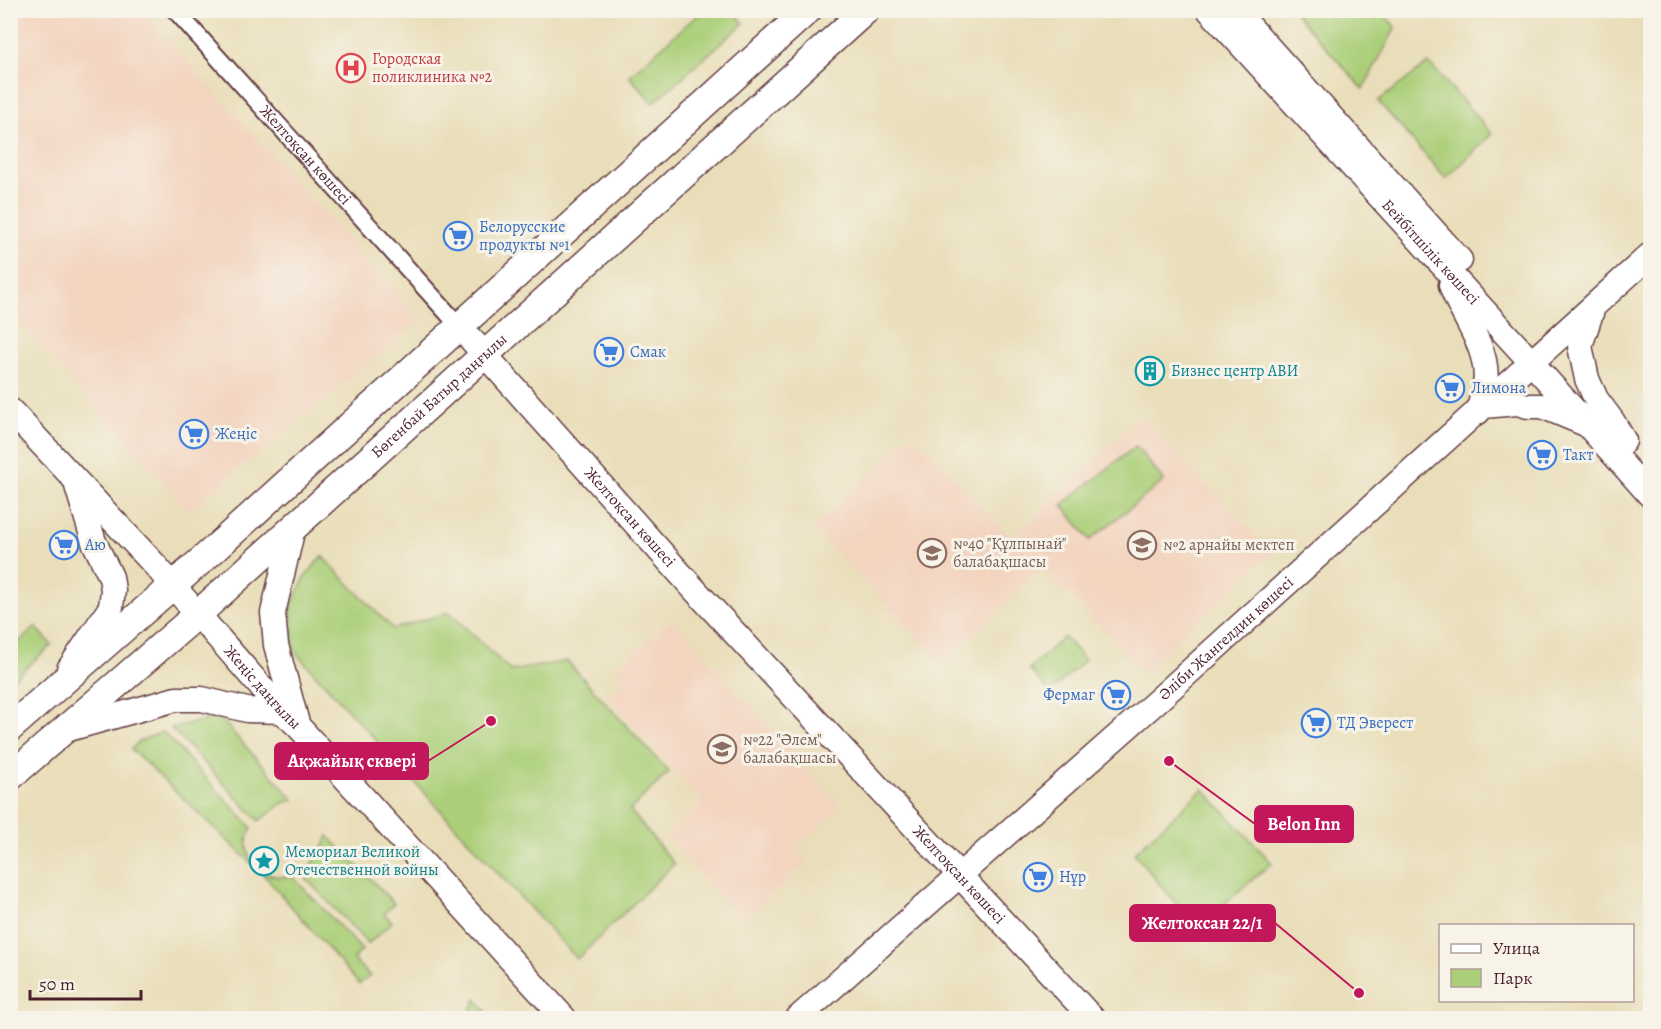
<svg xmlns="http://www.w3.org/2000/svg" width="1661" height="1029" font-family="Alegreya,serif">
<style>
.built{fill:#f3d4bf}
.green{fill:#abcf79;stroke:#7a7752;stroke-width:1.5}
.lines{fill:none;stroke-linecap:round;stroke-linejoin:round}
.street-casing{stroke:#623c40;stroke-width:20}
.secondary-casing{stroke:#623c40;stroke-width:27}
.primary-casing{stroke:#623c40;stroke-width:30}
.street{stroke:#fff;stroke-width:16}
.secondary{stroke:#fff;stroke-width:24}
.primary{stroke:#fff;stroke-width:27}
.labels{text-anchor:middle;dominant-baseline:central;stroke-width:6;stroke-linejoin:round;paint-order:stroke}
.health-label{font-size:16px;fill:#be3a42;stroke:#f7f3e8;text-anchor:start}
.street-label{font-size:16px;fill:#4a1f2b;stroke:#f7f3e8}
.shop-label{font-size:16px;fill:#366cbe;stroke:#f7f3e8;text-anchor:start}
.culture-label{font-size:16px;fill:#0d838f;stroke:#f7f3e8;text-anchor:start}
.education-label{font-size:16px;fill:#785e54;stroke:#f7f3e8;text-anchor:start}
.leader{fill:none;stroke:#c2185b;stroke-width:2}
.callout-dot{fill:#c2185b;stroke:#f7f3e8;stroke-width:2}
.callout{fill:#c2185b;stroke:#c2185b;stroke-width:2}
.callout-label{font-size:18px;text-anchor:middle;font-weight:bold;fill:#fff}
</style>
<rect width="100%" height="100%" fill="#f7f3e8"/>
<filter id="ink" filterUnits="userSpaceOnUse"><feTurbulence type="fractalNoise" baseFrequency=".0167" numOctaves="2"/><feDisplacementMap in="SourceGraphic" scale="12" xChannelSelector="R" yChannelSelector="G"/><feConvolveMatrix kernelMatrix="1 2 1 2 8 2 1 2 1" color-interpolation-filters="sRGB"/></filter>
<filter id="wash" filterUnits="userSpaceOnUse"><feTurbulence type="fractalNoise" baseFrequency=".008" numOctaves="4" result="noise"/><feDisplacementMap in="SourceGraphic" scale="24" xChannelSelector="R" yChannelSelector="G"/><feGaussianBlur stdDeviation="1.35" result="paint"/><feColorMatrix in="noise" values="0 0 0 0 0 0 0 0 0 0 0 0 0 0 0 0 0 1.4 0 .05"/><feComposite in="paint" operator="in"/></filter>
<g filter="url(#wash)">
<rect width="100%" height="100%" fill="#e9deb9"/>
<g class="built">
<polygon points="10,11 142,11 421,321 188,511 11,313"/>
<polygon points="1141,416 1272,552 1144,672 1042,569 943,664 813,529 912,434 1012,538"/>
<polygon points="672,618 841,807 795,848 808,863 742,922 665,836 702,802 607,696 624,681 614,669"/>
</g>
<g class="green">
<polygon points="703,10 733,11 744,23 653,103 629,76"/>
<polygon points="1293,11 1380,11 1396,27 1363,89"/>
<polygon points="1429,63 1492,134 1446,179 1378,101"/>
<polygon points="1136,446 1164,481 1090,540 1062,505"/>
<polygon points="322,556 393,629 449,612 511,671 567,661 669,772 630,810 674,864 577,959 294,651 291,606 305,577"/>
<polygon points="36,627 52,645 11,681 11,649"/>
<polygon points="1064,637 1085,660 1050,692 1029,669"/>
<polygon points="219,717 294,800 285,802 259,821 171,728"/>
<path d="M163,732l89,96c-9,15 -5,22 1,37l-122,-116 9,-8z"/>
<polygon points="1203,789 1272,863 1196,928 1134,853"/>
<polygon points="328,836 394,903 384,914 392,922 368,944 302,874 320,855"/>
<polygon points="262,873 279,877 293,877 362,950 353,959 370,976 359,984"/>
<polygon points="476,999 492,1018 467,1018"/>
</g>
</g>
<g filter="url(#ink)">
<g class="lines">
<g class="street-casing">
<g id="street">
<path id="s1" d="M175,10l285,317"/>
</g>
</g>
<g class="secondary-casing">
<g id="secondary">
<path id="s2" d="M1209,10l323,353 118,132"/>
<polyline points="1235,10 1460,260"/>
<path d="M1451,285c10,32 40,64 34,100 -1,9 -5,18 -7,27"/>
<polyline points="1592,310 1580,346 1587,379 1596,399 1613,422 1624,441"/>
<path id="s3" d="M460,327l233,261 399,430"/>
<polyline points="1484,406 1517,403 1528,406 1542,406 1583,423"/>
<path id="s4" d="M10,410l144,154 128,147 16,15 266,292"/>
<polyline points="293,528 273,613 276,645 297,723"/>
<polyline points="69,669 111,607 113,590 111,577 94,542 77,486"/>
<polyline points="65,730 176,699 202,699 247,710 282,711"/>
<path id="s5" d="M798,1018l359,-317 493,-446"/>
</g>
</g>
<g class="primary-casing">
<g id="primary">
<polyline points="10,728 211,552 808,10"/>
<path id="s6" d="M10,777l188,-163 668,-604"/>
</g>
</g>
<use href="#street" class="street"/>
<use href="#secondary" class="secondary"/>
<use href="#primary" class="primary"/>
</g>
</g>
<defs>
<g id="hospital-ring" transform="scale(1.5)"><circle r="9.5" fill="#f7f3e8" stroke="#e0444e" stroke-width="1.5"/><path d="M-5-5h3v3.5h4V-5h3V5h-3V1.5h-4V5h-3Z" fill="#e0444e"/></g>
<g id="supermarket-ring" transform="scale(1.5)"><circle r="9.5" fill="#f7f3e8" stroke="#3f7fe0" stroke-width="1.5"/><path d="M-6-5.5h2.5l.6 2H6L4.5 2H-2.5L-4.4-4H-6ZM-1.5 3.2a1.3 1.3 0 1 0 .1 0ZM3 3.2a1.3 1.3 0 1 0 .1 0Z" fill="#3f7fe0"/></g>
<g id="building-ring" transform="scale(1.5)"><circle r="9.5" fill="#f7f3e8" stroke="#0f9aa8" stroke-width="1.5"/><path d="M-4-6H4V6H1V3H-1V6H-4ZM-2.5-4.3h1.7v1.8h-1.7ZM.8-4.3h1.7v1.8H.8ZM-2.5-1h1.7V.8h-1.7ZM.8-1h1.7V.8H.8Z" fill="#0f9aa8"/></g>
<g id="school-ring" transform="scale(1.5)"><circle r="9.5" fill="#f7f3e8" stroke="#8d6e63" stroke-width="1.5"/><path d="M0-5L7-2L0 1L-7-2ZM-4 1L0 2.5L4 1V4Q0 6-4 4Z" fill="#8d6e63"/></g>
<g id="sight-ring" transform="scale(1.5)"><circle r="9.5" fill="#f7f3e8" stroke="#0f9aa8" stroke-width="1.5"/><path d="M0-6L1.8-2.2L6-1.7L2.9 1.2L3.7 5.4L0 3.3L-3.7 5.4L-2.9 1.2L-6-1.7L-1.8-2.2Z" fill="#0f9aa8"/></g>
</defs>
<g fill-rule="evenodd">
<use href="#hospital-ring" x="351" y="68"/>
<use href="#supermarket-ring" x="458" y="236"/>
<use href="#supermarket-ring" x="609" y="352"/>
<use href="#building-ring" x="1150" y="371"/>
<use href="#supermarket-ring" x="1450" y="388"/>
<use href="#supermarket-ring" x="194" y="434"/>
<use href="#supermarket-ring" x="1542" y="455"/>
<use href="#supermarket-ring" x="64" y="545"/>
<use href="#school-ring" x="1142" y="545"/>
<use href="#school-ring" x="932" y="553"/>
<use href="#supermarket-ring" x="1116" y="695"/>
<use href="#supermarket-ring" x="1316" y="723"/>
<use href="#school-ring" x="722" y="749"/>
<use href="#sight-ring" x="264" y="861"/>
<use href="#supermarket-ring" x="1038" y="877"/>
</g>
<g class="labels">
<g class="health-label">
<text x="372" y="59">Городская<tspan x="372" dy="18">поликлиника №2</tspan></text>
</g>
<g class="street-label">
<text stroke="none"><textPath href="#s1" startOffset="195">Желтоқсан көшесі</textPath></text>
<text stroke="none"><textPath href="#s2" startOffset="328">Бейбітшілік көшесі</textPath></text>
<text stroke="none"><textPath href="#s6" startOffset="574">Бөгенбай Батыр даңғылы</textPath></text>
<text stroke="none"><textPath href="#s3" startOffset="255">Желтоқсан көшесі</textPath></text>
<text stroke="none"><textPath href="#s5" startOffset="572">Әліби Жангелдин көшесі</textPath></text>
<text stroke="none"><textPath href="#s4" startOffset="375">Жеңіс даңғылы</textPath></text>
<text stroke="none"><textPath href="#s3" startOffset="741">Желтоқсан көшесі</textPath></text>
</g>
<g class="shop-label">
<text x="479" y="227">Белорусские<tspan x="479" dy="18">продукты №1</tspan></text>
<text x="630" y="352">Смак</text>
<text x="1471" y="388">Лимона</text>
<text x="215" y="434">Жеңіс</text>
<text x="1563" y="455">Такт</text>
<text x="85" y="545">Аю</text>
<text x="1095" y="695" text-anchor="end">Фермаг</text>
<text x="1337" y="723">ТД Эверест</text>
<text x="1059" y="877">Нұр</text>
</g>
<g class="culture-label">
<text x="1171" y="371">Бизнес центр АВИ</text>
<text x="285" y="852">Мемориал Великой<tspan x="285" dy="18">Отечественной войны</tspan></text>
</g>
<g class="education-label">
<text x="953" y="544">№40 "Құлпынай"<tspan x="953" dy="18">балабақшасы</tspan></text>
<text x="1163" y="545">№2 арнайы мектеп</text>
<text x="743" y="740">№22 "Әлем"<tspan x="743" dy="18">балабақшасы</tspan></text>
</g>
</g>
<path class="leader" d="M491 721L428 761M1169 761L1255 824M1359 993L1275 923"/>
<g class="callout-dot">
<circle cx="491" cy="721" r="6"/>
<circle cx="1169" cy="761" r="6"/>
<circle cx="1359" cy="993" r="6"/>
</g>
<g class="callout">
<rect x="275" y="743" width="153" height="36" rx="6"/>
<rect x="1255" y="806" width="98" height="36" rx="6"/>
<rect x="1130" y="905" width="145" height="36" rx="6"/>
</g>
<g class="callout-label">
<text x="352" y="767">Ақжайық сквері</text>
<text x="1304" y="830">Belon Inn</text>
<text x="1202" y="929">Желтоксан 22/1</text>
</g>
<rect width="1661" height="1029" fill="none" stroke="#f7f3e8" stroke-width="36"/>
<rect x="1439" y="924" width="195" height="78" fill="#f7f3e8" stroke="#b29e9c" stroke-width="1.5"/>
<rect x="1451" y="944" width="30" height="9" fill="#ffffff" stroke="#b29e9c" stroke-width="1.5"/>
<text x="1493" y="954" font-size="18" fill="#4a1f2b">Улица</text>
<rect x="1451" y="969" width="30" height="18" fill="#abcf79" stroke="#b29e9c" stroke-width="1.5"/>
<text x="1493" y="984" font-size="18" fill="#4a1f2b">Парк</text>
<path d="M30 990v9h111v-9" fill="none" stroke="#4a1f2b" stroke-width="3"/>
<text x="39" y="990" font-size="18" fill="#4a1f2b" stroke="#f7f3e8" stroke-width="4.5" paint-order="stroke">50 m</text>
</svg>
